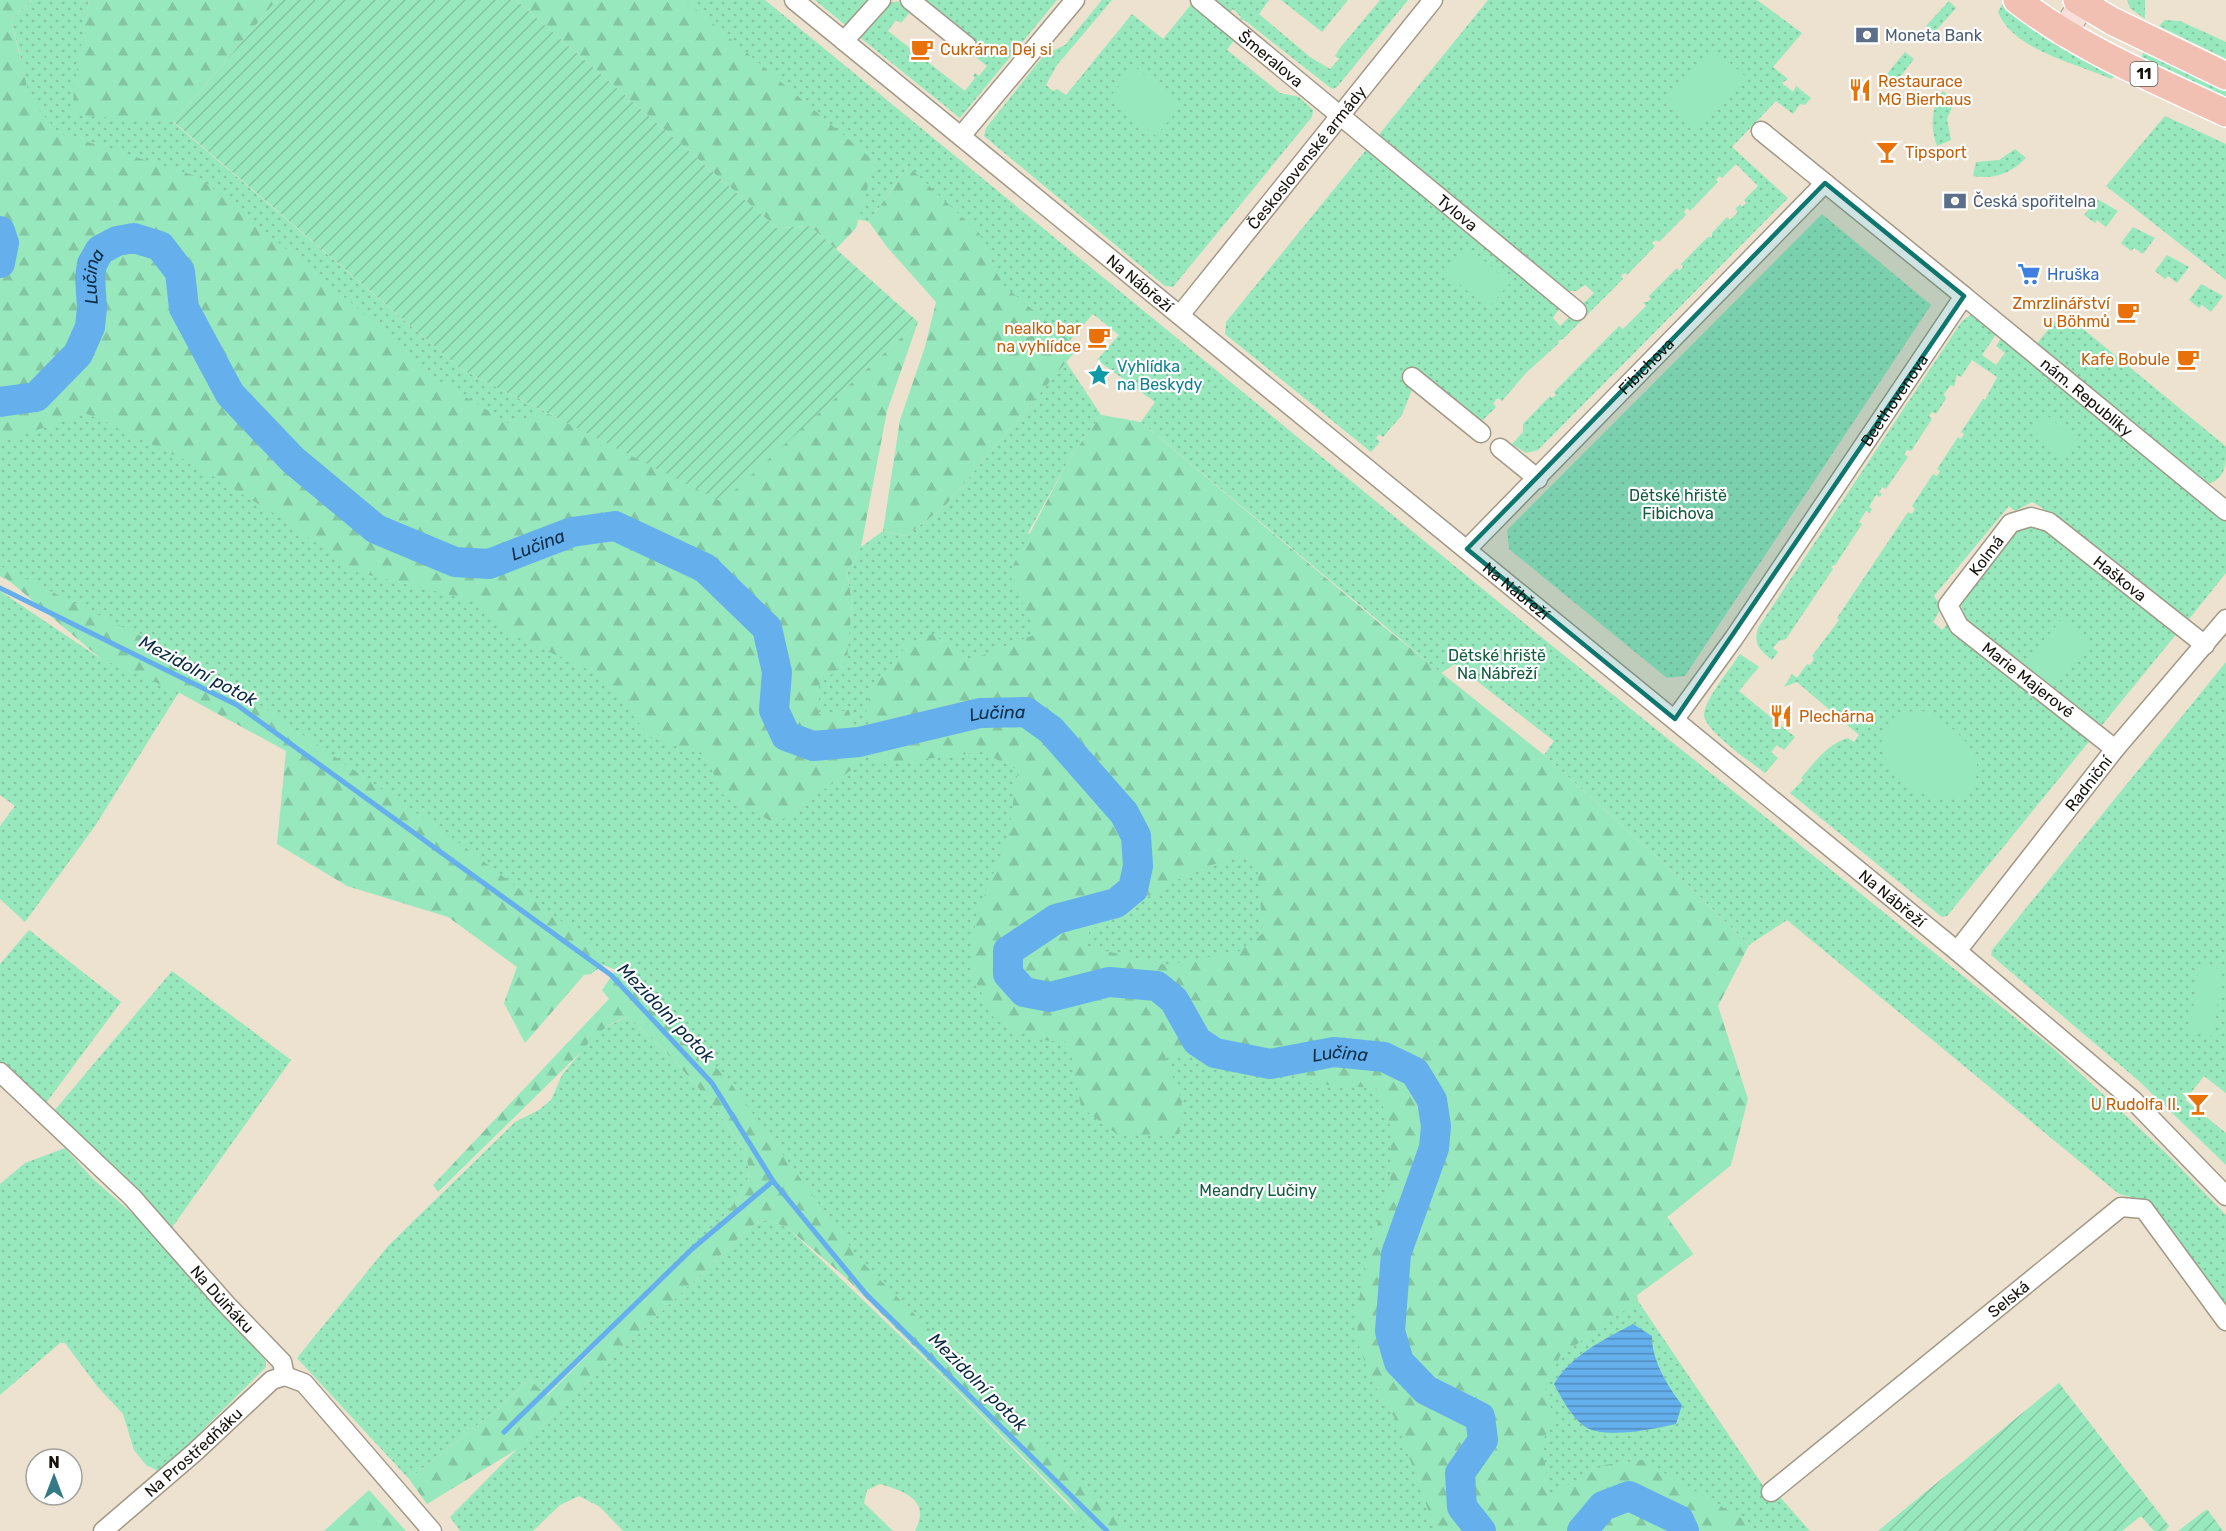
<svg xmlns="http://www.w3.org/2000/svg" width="2226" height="1531" font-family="Rubik,sans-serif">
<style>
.grass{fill:url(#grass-dots)}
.forest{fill:url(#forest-firs);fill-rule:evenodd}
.garden{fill:url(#garden-furrows)}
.pitch{fill:#97e8bd}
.water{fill:url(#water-rules)}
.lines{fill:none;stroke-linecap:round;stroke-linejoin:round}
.stream{stroke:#65afed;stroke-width:5}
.river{stroke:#65afed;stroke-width:30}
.street-casing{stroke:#a19886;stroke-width:21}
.secondary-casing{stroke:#a19886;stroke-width:28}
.primary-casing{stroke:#fff;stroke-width:30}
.street{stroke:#fff;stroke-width:18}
.secondary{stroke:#f8dfd9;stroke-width:26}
.primary{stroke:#f2bfb3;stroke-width:27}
.marked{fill:#0f766e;fill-opacity:0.2;stroke:#0f766e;stroke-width:4.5;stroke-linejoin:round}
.labels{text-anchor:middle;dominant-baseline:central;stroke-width:4.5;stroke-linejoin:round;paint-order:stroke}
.shield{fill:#fff;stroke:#5c5a55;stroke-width:1.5}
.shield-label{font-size:15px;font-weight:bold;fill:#16130c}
.service-label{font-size:16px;fill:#4e5e75;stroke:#fff;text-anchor:start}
.food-label{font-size:16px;fill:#c56008;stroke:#fff;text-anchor:start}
.street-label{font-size:16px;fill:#16130c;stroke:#fff}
.shop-label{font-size:16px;fill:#366cbe;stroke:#fff;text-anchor:start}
.culture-label{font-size:16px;fill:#0d838f;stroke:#fff;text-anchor:start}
.park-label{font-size:16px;fill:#105c3d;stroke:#fff}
.water-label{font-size:18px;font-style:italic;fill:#0c2c45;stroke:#fff}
</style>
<defs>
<pattern id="grass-dots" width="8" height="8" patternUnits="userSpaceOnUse" patternTransform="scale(1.5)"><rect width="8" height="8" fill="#97e8bd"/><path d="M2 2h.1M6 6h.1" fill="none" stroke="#81c6a1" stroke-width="1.8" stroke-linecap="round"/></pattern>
<pattern id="forest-firs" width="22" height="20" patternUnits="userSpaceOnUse" patternTransform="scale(1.5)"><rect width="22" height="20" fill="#97e8bd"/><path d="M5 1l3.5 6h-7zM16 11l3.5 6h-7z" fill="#81c6a1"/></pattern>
<pattern id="garden-furrows" width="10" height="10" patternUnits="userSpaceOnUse" patternTransform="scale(1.5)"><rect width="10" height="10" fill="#97e8bd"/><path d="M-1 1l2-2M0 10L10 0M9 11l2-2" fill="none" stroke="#81c6a1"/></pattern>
<pattern id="water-rules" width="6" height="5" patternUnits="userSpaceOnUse" patternTransform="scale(1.5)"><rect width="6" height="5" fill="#65afed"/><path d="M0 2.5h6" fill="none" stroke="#528dbe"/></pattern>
</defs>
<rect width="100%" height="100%" fill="#ece2cf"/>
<g class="grass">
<polygon points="31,0 89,0 82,44 461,369 722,502 848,644 852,602 847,573 861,547 883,531 906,536 945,506 1066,362 1101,415 1068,461 1028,533 1663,984 1731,1165 1667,1217 1693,1254 1637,1295 1638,1301 1766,1490 1779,1496 1810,1531 1116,1531 854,1271 619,971 603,965 591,974 585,975 447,865 433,849 187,685 0,576 0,41 21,59 11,20"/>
<polygon points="646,0 765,0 1540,636 2054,1049 2165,1152 2226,1215 2226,1306 2150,1202 2119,1194 1787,920 1749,945 1689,886 1544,755 1554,741 1455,664 1441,673 1141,422 1155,402 1097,360 1119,335 1093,314 1064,347 998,291 908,166 869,222 857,219 875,162"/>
<polygon points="815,0 875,0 850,29"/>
<polygon points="918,0 1057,0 960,118 857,35 885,3 903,1 911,11 901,23 896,20 888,31 965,91 975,78 973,76 975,73 979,76 987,66 973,55 970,58"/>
<polygon points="1102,0 1112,0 1057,65 1046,85 1053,91 1057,89 1066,95 1132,14 1163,39 1194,1 1237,36 1227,50 1280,93 1299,97 1313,110 1312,117 1173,287 1165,286 984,136 986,128 1044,55 1065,45"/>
<polygon points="1208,0 1269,0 1259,14 1310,57 1330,69 1339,59 1335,56 1340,48 1380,0 1408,0 1337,87 1332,89 1243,19 1238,24 1241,17 1233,9 1229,14"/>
<polygon points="1281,0 1348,0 1322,32"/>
<polygon points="1488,0 1757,0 1802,33 1773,67 1788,79 1782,83 1793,92 1796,86 1811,98 1805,105 1800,104 1793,114 1776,101 1732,147 1788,198 1538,450 1526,453 1512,444 1523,432 1523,424 1550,396 1552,398 1556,395 1554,392 1619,326 1623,329 1646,306 1643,302 1647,302 1651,299 1649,296 1677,268 1679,271 1683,267 1681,264 1708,237 1712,237 1712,233 1727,217 1730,220 1738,212 1735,209 1740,204 1742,207 1746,203 1744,200 1758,186 1736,164 1722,178 1719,176 1716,180 1718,182 1690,211 1687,208 1684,212 1686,215 1659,242 1656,240 1652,243 1655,246 1627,275 1624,273 1621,276 1623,279 1563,339 1558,341 1559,343 1526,373 1502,401 1498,398 1493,403 1496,407 1482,421 1487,425 1484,429 1413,387 1402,415 1383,437 1379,434 1376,438 1380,442 1371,452 1225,334 1226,322 1370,145 1445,205 1445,215 1561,306 1553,318 1560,326 1594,293 1585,285 1576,291 1566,291 1377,137"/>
<polygon points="2127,0 2145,0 2145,19 2130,8"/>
<polygon points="1949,1 1956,8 1934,33 1926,26"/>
<path d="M2003,3l53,40 61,30 -3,4 -3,2c-35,-16 -97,-28 -113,-67z"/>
<polygon points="2165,20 2180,21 2226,42 2226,59 2159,26"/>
<polygon points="2146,48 2226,86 2226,102 2139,61"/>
<polygon points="1905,52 1914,59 1892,87 1882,80"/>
<path d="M1943,91l12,9 -8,19 4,21 -14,6c-7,-20 -6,-37 6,-55z"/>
<polygon points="2165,116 2226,144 2226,280 2106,186"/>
<path d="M2015,149l11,9c-15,15 -32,22 -53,18l3,-14 23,-2z"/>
<polygon points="2097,199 2118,211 2106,227 2097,220 2095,223 2084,215"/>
<polygon points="1822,214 1931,305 1685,676 1667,678 1509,549 1507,530"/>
<polygon points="2133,227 2155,238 2143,254 2134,248 2131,251 2121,243"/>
<polygon points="2167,255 2189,267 2177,283 2168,276 2165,279 2155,271"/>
<polygon points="2201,284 2223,296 2211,312 2202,305 2199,308 2189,300"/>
<path d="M1972,314l25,19 -15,22 14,10 9,-12 -9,-7 6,-9 224,182v54l-41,51 -144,-117 -9,-5 -17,9 -6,-5 -75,90c9,12 6,15 -1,26l9,8 7,-8 143,116 -145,178 -5,1 -152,-124 13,-13 -2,-2c13,-15 27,-35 47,-40l6,4 5,-7 -62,-53 -13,5 8,-13 5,4 10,-14 3,1 4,-6 -2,-3 27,-36 -2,-2 71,-106 4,2 3,-5 -3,-3 21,-32 4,2 3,-5 -3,-2 21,-32 3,2 3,-5 -3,-2 22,-33 2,1 12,-23 -25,-17 -11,17 -4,-2 -3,12 -3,-2 -7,9 2,5 -10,15 -4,-2 -3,4 3,3 -21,32 -4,-1 -3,4 4,3 -22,32 -4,-2 -3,5 3,2 -2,3 -4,-2 -7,12 3,2 -2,4 -4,-2 -7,11 3,2 -26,40 -5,3 2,2 -47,70 -7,2 -6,7 5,4 -6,8c-12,-10 -19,-15 -14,-32l204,-307z"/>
<path d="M2061,314l10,5 152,125 3,3c0,18 0,33 -20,37l-171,-138z"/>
<polygon points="2039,524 2178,632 2098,730 1967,623 1960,602 2014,530"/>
<polygon points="0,591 101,659 181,689 95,826 25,922 0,899 0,826 15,806 0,795"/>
<path d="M1740,654l25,17 -6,-4 -20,24 56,46 -11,13 -7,-5 -6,7 7,6 -13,15c-13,-10 -60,-42 -61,-58 0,-15 27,-47 36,-61z"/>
<polygon points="2226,662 2226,1093 2204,1076 2185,1100 2226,1133 2226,1165 2140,1082 1991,955 1992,950"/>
<polygon points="29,930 121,1002 43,1107 0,1063 0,964"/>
<polygon points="172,971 291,1060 171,1229 54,1111"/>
<path d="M626,1017c30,19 122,119 123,153 1,18 -19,38 -29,51l-174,175 -17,-17 -30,29 -90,71 -112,-121 91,-112 127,-124 24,-12 12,-10 11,-25 36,-44z"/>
<polygon points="65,1148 93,1179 150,1229 266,1361 266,1367 160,1472 146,1465 134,1450 123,1414 97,1386 65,1343 60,1343 0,1395 0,1184 25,1163"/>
<path d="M768,1220l20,8 153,147 145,148 4,8h-175c16,-31 -9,-39 -35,-47l-13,6 -3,13 29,28h-270l-23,-24 -21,-11 -19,9 -27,26h-73l-10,-14 57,-58 240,-229 12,-9z"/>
</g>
<g class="forest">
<polygon points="0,0 31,0 11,20 30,99 59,133 199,177 354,305 423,371 510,424 547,413 722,501 918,322 887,411 861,547 847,573 852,602 847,661 819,685 819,714 849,710 861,763 776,824 722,794 706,756 651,738 600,675 499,629 480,602 356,572 283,519 191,463 85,413 0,443"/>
<polygon points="89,0 277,0 174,122 73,115 74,87"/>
<polygon points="516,0 685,0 875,162 856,228 836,249 810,226 777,228"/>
<polygon points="908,166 979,233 1002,284 1078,348 945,506 906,536 883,531 900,420 925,347 936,302 887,247 869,222"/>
<path d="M1101,415l40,7 243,205 160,128 145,131 60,59 -31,61 30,93 -17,66 -64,52 26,37 -56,41 1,6 -78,55 -15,35 9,26 -11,24 5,55 56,-31 38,-5 106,62 4,9h-311l-10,-13 -36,-100 -24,-39 -13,-36 -1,-33 12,-60 21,-65 1,-57 -15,-40 -63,-4 -43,-20 -55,-11 -50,4 17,44 -3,33 -61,1 -37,-28 -12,-65 -31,-2 -43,-20 -25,-50 6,-54 32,-79 10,-67 -36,-18 -106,13 -10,-53 5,-23 38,-46 23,-9 38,26 66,-26 -27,-61 59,-112zM1243,855l14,10 6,68 -23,18 -73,14 -79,-18 1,-16 104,-60z"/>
<polygon points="0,566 171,651 257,703 458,842 603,953 525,1043 504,1003 517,967 448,917 347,886 277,844 286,751 176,691 101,659 6,578 0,576"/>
<path d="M619,965l110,116 131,179 272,271h-42l-20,-27 -224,-226 -58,-50 -20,-8 -9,1 -12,9 -228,218 -92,56 -18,-25 90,-71 30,-29 18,17 173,-175c10,-13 30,-33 29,-51 -1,-34 -94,-135 -123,-153 -20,8 -31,17 -44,34l-144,141 -5,-7 176,-186 -7,-9z"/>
<polygon points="369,1490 406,1531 324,1531"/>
</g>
<g class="garden">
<polygon points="277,0 516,0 777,228 810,226 918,322 722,502 461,369 174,122"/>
<polygon points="2059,1383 2169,1526 2165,1531 2154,1531 2141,1516 2122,1531 1878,1531"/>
<polygon points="2207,1509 2223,1531 2178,1531"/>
</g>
<g class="pitch">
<polygon points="1714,49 1745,76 1698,129 1667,102"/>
<polygon points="1135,67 1181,106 1156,136 1110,97"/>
<polygon points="1467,246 1510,283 1488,308 1445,272"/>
<polygon points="2044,413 2076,440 2060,459 2028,431"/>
<polygon points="2062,619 2090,642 2052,687 2024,664"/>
<path d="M1920,710c35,14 81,52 43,88 -11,0 -22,1 -33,-2 -45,-11 -77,-79 -10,-86z"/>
<polygon points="2199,966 2223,969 2213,1036 2190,1033"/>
</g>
<path class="water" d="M1633,1324l19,12c-1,23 16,51 30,69l-6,19c-23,5 -72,16 -92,2 -14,-11 -22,-27 -30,-42 17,-29 51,-45 79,-60z"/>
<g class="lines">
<g class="stream">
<polyline points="0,588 237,705 611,975 712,1083 773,1181 866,1294 1107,1531"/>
<polyline points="504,1432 692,1249 773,1181"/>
</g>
<g class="river">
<polyline points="0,231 4,243 0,263"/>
<path id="s1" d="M0,402l36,-5 42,-43 12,-27 2,-19 -2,-31 2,-13 8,-14 17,-9 17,-3 26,8 20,26 4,36 46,86 63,66 83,69 79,33 34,2 83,-32 43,-6 90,42 62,60 10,44 -3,38 12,26 27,10 46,-4 121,-29 46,-1 25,18 73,83 12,23 2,30 -5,23 -17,14 -60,16 -48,32v23l16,18 26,5 59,-15 48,4 17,14 23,41 18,12 55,11 64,-12 50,5 31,15 17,28 4,26 -2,22 -38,106 -6,77 9,31 27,28 54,27 3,23 -23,33 2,34 19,24"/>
<polyline points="1582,1531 1603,1506 1629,1496 1679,1520 1684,1531"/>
</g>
<g class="street-casing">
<g id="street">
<path id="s2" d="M794,0l1163,951 176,149 93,96"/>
<polyline points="910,0 967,46"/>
<path id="s3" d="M1200,0l377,311"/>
<polyline points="844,41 881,0"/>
<polyline points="961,136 1075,0"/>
<path id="s4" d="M1964,296l262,215"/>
<path id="s5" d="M1180,315l253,-315"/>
<polyline points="1412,377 1481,433"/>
<polyline points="1500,448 1538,479"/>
<path id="s6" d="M1467,549l358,-366"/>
<path id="s7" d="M1675,719l59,-81 230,-342 -203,-165"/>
<path id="s8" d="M2115,749l-156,-123 -11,-21 63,-82 20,-6 18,5 156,123"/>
<path id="s9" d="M1957,951l158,-202 111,-130"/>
<path id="s10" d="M0,1072l132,125 94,107 56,58 3,14"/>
<polyline points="285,1376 304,1383 432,1531"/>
<path id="s11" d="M1771,1492l350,-285 23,2 82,112"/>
<path id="s12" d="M103,1531l92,-79 77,-72 13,-4"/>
</g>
</g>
<g class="secondary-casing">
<polyline id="secondary" points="2063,33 2085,0"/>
</g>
<g class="primary-casing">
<g id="primary">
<path d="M2017,0c63,49 137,79 209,113"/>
<polyline points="2077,0 2112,21 2226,76"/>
</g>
</g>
<use href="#street" class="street"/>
<use href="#secondary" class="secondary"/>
<use href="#primary" class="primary"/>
</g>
<path class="marked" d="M1825,183l139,113 -289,423 -208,-170z"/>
<defs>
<g id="bank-bare" transform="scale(1.8)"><path d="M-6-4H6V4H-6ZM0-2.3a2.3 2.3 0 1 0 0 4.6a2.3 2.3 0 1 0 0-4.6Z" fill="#5c6f8a" stroke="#fff" stroke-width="2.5" paint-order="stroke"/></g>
<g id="cafe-bare" transform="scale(1.8)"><path d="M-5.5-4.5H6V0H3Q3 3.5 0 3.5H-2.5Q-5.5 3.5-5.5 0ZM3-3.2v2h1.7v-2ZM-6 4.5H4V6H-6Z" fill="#e8710a" stroke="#fff" stroke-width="2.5" paint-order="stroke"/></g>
<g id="restaurant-bare" transform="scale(1.8)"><path d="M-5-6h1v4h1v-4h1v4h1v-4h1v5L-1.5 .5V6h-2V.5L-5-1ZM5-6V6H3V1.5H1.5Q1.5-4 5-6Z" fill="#e8710a" stroke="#fff" stroke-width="2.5" paint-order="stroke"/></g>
<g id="bar-bare" transform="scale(1.8)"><path d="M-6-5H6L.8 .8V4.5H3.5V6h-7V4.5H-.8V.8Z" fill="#e8710a" stroke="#fff" stroke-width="2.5" paint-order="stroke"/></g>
<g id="supermarket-bare" transform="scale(1.8)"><path d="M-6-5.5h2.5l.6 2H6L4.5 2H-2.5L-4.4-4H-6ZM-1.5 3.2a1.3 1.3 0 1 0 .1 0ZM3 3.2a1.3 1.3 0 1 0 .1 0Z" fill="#3f7fe0" stroke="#fff" stroke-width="2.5" paint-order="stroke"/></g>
<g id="sight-bare" transform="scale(1.8)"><path d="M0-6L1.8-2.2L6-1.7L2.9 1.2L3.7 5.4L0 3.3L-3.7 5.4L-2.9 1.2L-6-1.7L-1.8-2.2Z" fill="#0f9aa8" stroke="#fff" stroke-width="2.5" paint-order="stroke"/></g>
</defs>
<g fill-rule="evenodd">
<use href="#bank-bare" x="1867" y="35"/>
<use href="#cafe-bare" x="922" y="49"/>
<use href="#restaurant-bare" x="1860" y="90"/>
<use href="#bar-bare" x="1887" y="152"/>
<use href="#bank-bare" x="1955" y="201"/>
<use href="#supermarket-bare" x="2029" y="274"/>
<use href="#cafe-bare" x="2128" y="312"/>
<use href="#cafe-bare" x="1099" y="337"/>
<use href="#cafe-bare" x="2188" y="359"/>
<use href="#sight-bare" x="1099" y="375"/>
<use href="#restaurant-bare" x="1781" y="716"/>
<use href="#bar-bare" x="2198" y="1104"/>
</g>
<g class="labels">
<rect class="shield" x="2130.5" y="62" width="27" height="24" rx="4.5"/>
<g class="shield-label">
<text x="2144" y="74">11</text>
</g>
<g class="service-label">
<text x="1885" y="35">Moneta Bank</text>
<text x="1973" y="201">Česká spořitelna</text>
</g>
<g class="food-label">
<text x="940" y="49">Cukrárna Dej si</text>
<text x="1878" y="81">Restaurace<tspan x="1878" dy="18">MG Bierhaus</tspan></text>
<text x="1905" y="152">Tipsport</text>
<text x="2110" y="303" text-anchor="end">Zmrzlinářství<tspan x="2110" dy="18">u Böhmů</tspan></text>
<text x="1081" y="328" text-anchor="end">nealko bar<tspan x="1081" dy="18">na vyhlídce</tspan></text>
<text x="2170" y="359" text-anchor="end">Kafe Bobule</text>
<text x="1799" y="716">Plechárna</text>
<text x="2180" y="1104" text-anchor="end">U Rudolfa II.</text>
</g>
<g class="street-label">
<text stroke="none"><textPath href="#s3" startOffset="92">Šmeralova</textPath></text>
<text stroke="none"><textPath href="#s5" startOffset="202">Československé armády</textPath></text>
<text stroke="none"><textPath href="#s3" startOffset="334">Tylova</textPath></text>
<text stroke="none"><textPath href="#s2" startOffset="447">Na Nábřeží</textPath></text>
<text stroke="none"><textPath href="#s6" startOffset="256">Fibichova</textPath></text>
<text stroke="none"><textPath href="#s4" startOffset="159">nám. Republiky</textPath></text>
<text stroke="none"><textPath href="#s7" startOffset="387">Beethovenova</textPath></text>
<text stroke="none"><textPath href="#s8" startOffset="285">Kolmá</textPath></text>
<text stroke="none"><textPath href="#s8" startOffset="456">Haškova</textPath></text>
<text stroke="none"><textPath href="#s2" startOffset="933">Na Nábřeží</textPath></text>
<text transform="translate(2028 680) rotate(38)">Marie Majerové</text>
<text stroke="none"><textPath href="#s9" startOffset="213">Radniční</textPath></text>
<text stroke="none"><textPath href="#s2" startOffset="1419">Na Nábřeží</textPath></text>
<text stroke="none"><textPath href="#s10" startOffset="318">Na Důlňáku</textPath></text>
<text stroke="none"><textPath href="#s11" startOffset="306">Selská</textPath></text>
<text stroke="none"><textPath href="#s12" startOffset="120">Na Prostředňáku</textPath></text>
</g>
<g class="shop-label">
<text x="2047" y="274">Hruška</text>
</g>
<g class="culture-label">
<text x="1117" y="366">Vyhlídka<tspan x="1117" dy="18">na Beskydy</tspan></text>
</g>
<g class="park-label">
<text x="1678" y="495">Dětské hřiště<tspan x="1678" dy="18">Fibichova</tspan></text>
<text x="1497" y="655">Dětské hřiště<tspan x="1497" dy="18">Na Nábřeží</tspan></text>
<text x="1258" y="1190">Meandry Lučiny</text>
</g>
<g class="water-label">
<text stroke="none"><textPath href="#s1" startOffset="177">Lučina</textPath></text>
<text stroke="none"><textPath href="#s1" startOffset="807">Lučina</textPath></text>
<text transform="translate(198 671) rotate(28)">Mezidolní potok</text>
<text stroke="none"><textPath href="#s1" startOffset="1401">Lučina</textPath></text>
<text transform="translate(666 1013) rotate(46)">Mezidolní potok</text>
<text stroke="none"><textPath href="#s1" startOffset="2193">Lučina</textPath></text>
<text transform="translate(978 1382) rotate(45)">Mezidolní potok</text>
</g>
</g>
<g transform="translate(54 1477)"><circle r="28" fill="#ffffff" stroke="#a2a19e" stroke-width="1.5"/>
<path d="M0-4.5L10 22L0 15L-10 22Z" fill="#347b85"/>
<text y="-9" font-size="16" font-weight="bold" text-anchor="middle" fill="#16130c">N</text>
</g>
</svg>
